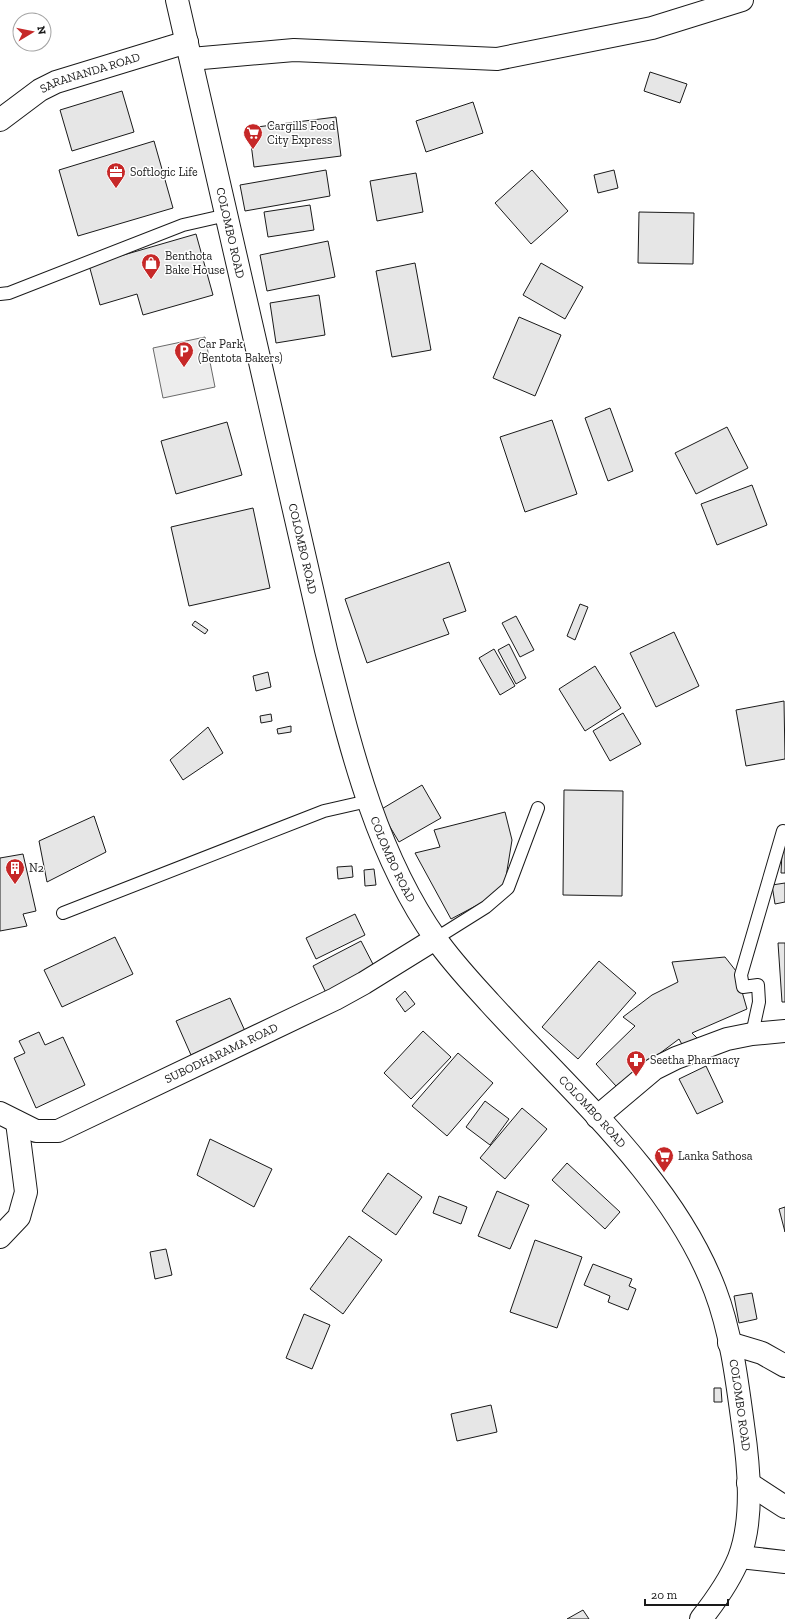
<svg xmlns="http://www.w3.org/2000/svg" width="785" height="1619" font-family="'Zilla Slab',serif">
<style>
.parking{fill:#ededed;stroke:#6a6a6a}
.building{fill:#e6e6e6;stroke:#1a1a1a}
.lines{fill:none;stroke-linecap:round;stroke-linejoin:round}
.service-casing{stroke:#1a1a1a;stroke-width:14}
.minor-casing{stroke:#1a1a1a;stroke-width:24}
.primary-casing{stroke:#1a1a1a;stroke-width:24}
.trunk-casing{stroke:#1a1a1a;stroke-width:24}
.service{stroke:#fff;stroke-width:12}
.minor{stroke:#fff;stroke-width:22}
.primary{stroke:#fff;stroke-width:22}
.trunk{stroke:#fff;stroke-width:22}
.labels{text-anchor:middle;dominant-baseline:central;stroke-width:3;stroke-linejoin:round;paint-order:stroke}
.street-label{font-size:12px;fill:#1a1a1a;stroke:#fff}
.poi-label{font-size:12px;fill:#1a1a1a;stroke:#fff;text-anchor:start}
</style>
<rect width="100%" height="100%" fill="#fff"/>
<polygon class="parking" points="205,337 215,387 163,398 153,348"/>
<g class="building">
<polygon points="650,72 687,84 680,103 644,91"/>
<polygon points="122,91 134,132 72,151 60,110"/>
<polygon points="473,102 483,133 426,152 416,121"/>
<polygon points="336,117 341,156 254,167 249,128"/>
<polygon points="154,141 173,208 78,236 59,170"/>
<polygon points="326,170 330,196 245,211 240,185"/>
<polygon points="532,170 568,211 531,244 495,203"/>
<polygon points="614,170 618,188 598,193 594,175"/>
<polygon points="416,173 423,212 377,221 370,181"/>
<polygon points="310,205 314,230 268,237 264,212"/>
<polygon points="639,212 694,213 693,264 638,263"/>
<polygon points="196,234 213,295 143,315 137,294 100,305 89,265"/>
<polygon points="328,241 335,277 267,291 260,255"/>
<polygon points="415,263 431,350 392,357 376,271"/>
<polygon points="541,263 583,287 565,319 523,295"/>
<polygon points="319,295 325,335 276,343 270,303"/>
<polygon points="519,317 561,335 535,396 493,378"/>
<polygon points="610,408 633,471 608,481 585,418"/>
<polygon points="552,420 577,494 525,512 500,437"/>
<polygon points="227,422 242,475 176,494 161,441"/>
<polygon points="727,427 748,468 696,494 675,453"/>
<polygon points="752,485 767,525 717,545 701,504"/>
<polygon points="253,508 270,588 189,606 171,527"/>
<polygon points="449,562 466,611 443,619 449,634 367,663 345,599"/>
<polygon points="580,604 588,607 575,640 567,636"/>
<polygon points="516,616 534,650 520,657 502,623"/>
<polygon points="195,621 208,630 205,634 192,625"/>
<polygon points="674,632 699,686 656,707 630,653"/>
<polygon points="509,644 526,678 516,684 498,650"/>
<polygon points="494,649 515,686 500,695 479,658"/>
<polygon points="595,666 621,708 585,731 559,689"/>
<polygon points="268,672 271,687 256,691 253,676"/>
<polygon points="784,701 785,759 746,766 736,710"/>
<polygon points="623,713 641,744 610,761 593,731"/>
<polygon points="271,714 272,721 261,723 260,716"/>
<polygon points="291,726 291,732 278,734 277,729"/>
<polygon points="208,727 223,753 183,780 170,760"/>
<polygon points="422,785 441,818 399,842 380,810"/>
<polygon points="564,790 623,791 622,896 563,895"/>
<polygon points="505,812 512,840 505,883 485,901 451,919 415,853 440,847 434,830"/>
<polygon points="94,816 106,852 47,882 39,841"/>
<polygon points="783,831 785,831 785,873 781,873"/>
<polygon points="23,854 36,911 23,914 27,926 0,931 0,858"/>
<polygon points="352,866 353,877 338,879 337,867"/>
<polygon points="374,869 376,885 365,886 364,870"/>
<polygon points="785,883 785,902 775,904 772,885"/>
<polygon points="355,914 365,935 316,959 306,938"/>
<polygon points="115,937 133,974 62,1007 44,970"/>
<polygon points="361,941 376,970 327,995 313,966"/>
<polygon points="778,943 785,943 785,1002 782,1002"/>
<polygon points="725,957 736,971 747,1009 692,1033 698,1039 684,1048 679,1039 616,1086 596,1064 635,1026 623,1017 652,995 678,982 672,962"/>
<polygon points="599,961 636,993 578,1059 542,1027"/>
<polygon points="405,991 415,1004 405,1012 396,999"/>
<polygon points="230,998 245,1031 191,1055 176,1021"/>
<polygon points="423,1031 451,1057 411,1099 384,1073"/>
<polygon points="39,1032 45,1045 63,1037 85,1085 36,1108 14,1058 25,1053 19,1041"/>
<polygon points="458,1053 493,1083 447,1136 412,1106"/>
<polygon points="706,1066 723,1102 697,1114 679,1079"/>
<polygon points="485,1101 509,1119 490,1145 466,1127"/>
<polygon points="522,1108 547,1129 505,1179 480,1158"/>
<polygon points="210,1139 272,1169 254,1207 197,1175"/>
<polygon points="567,1163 620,1212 605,1229 552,1180"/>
<polygon points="388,1173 422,1197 396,1235 362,1211"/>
<polygon points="497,1191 529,1205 510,1249 478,1236"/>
<polygon points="439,1196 467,1207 461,1224 433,1213"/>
<polygon points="785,1207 785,1232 779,1209"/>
<polygon points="349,1236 382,1260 343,1314 310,1289"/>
<polygon points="535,1240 582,1257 557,1328 510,1312"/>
<polygon points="166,1249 172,1275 155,1279 150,1252"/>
<polygon points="593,1264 632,1279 629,1286 636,1289 628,1310 608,1302 610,1296 584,1285"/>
<polygon points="752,1293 757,1319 739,1323 734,1296"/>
<polygon points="304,1314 330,1325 312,1369 286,1358"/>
<polygon points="714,1388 721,1388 722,1402 714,1402"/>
<polygon points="491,1405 497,1432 457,1441 451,1414"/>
<polygon points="583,1610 589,1619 567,1619"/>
</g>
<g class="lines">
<g class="service-casing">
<g id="service">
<polyline points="0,294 9,293 183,225 227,215"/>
<polyline points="63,913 324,811 368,801"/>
<polyline points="435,939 486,907 508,888 538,808"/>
<polyline points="752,1034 759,1002 758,985 743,987 741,975 783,831"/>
</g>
</g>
<g class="minor-casing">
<g id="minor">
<polyline points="191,59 294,50 497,59 652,28 742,0"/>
<path id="s1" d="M0,1113l36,18h22l277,-132 29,-16 71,-44"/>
<polyline points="597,1117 654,1069 676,1058 727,1039 752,1034 785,1031"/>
<polyline points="0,1237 19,1217 26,1192 17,1122"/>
<polyline points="729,1343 762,1353 785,1366"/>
</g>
</g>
<g class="primary-casing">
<g id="primary">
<path id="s2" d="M0,120l40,-30 16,-8 131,-40"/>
<polyline points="748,1483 785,1507"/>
<polyline points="740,1557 785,1562"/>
</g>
</g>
<g class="trunk-casing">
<g id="trunk">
<path id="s3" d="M177,0l149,650c25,99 50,204 110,289 16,23 35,43 54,64 78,86 183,176 225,287 16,42 22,90 28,135 6,41 11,94 -4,133 -9,22 -23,42 -38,61"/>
</g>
</g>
<use href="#service" class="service"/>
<use href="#minor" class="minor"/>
<use href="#primary" class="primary"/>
<use href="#trunk" class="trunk"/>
</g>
<defs>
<g id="supermarket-pin" transform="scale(1)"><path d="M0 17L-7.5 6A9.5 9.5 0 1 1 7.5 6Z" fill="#c62828" stroke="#fff"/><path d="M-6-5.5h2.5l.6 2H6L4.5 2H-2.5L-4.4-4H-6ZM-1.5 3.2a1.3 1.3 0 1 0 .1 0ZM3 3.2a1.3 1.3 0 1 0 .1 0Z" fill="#fff"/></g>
<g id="office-pin" transform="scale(1)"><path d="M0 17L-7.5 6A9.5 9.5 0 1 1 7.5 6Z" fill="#c62828" stroke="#fff"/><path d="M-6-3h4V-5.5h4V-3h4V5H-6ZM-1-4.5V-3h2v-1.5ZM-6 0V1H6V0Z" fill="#fff"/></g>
<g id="shop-pin" transform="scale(1)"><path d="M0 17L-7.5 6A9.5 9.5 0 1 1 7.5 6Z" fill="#c62828" stroke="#fff"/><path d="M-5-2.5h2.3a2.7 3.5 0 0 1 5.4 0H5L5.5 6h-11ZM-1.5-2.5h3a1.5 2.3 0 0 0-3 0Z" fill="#fff"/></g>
<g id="parking-pin" transform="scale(1)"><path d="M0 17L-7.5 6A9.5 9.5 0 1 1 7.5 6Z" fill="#c62828" stroke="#fff"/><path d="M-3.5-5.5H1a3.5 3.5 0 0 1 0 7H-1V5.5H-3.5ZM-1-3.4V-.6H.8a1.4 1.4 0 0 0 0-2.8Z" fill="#fff"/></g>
<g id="building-pin" transform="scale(1)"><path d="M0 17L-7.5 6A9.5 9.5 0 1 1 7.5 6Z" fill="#c62828" stroke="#fff"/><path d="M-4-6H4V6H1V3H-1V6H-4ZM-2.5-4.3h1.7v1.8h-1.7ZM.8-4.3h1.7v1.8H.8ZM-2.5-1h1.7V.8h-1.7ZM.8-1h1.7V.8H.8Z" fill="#fff"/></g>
<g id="pharmacy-pin" transform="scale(1)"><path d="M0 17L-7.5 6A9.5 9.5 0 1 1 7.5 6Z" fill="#c62828" stroke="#fff"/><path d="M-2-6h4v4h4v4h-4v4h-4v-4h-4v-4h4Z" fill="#fff"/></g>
</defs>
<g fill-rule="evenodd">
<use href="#supermarket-pin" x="253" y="133"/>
<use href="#office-pin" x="116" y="172"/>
<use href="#shop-pin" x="151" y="263"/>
<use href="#parking-pin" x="184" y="351"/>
<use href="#building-pin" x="15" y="868"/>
<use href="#pharmacy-pin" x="636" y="1060"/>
<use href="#supermarket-pin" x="664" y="1156"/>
</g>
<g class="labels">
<g class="street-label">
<text stroke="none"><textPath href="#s2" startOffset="103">SARANANDA ROAD</textPath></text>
<text stroke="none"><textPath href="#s3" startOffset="239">COLOMBO ROAD</textPath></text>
<text stroke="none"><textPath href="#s3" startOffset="563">COLOMBO ROAD</textPath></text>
<text stroke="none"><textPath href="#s3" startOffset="887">COLOMBO ROAD</textPath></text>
<text stroke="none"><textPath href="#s1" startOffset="243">SUBODHARAMA ROAD</textPath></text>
<text stroke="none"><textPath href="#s3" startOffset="1211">COLOMBO ROAD</textPath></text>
<text stroke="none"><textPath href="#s3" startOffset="1547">COLOMBO ROAD</textPath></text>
</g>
<g class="poi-label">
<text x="267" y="126">Cargills Food<tspan x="267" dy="14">City Express</tspan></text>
<text x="130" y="172">Softlogic Life</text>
<text x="165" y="256">Benthota<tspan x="165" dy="14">Bake House</tspan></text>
<text x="198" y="344">Car Park<tspan x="198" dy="14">(Bentota Bakers)</tspan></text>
<text x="29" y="868">N2</text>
<text x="650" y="1060">Seetha Pharmacy</text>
<text x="678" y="1156">Lanka Sathosa</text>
</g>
</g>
<g transform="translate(32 32) rotate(80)"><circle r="19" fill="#ffffff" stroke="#a3a3a3"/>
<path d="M0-3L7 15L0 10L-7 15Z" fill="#c62828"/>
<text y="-6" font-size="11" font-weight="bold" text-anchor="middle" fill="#1a1a1a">N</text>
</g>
<path d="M645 1599v6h83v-6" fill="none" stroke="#1a1a1a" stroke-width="2"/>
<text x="651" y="1599" font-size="12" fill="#1a1a1a" stroke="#ffffff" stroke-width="3" paint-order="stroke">20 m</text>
</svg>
